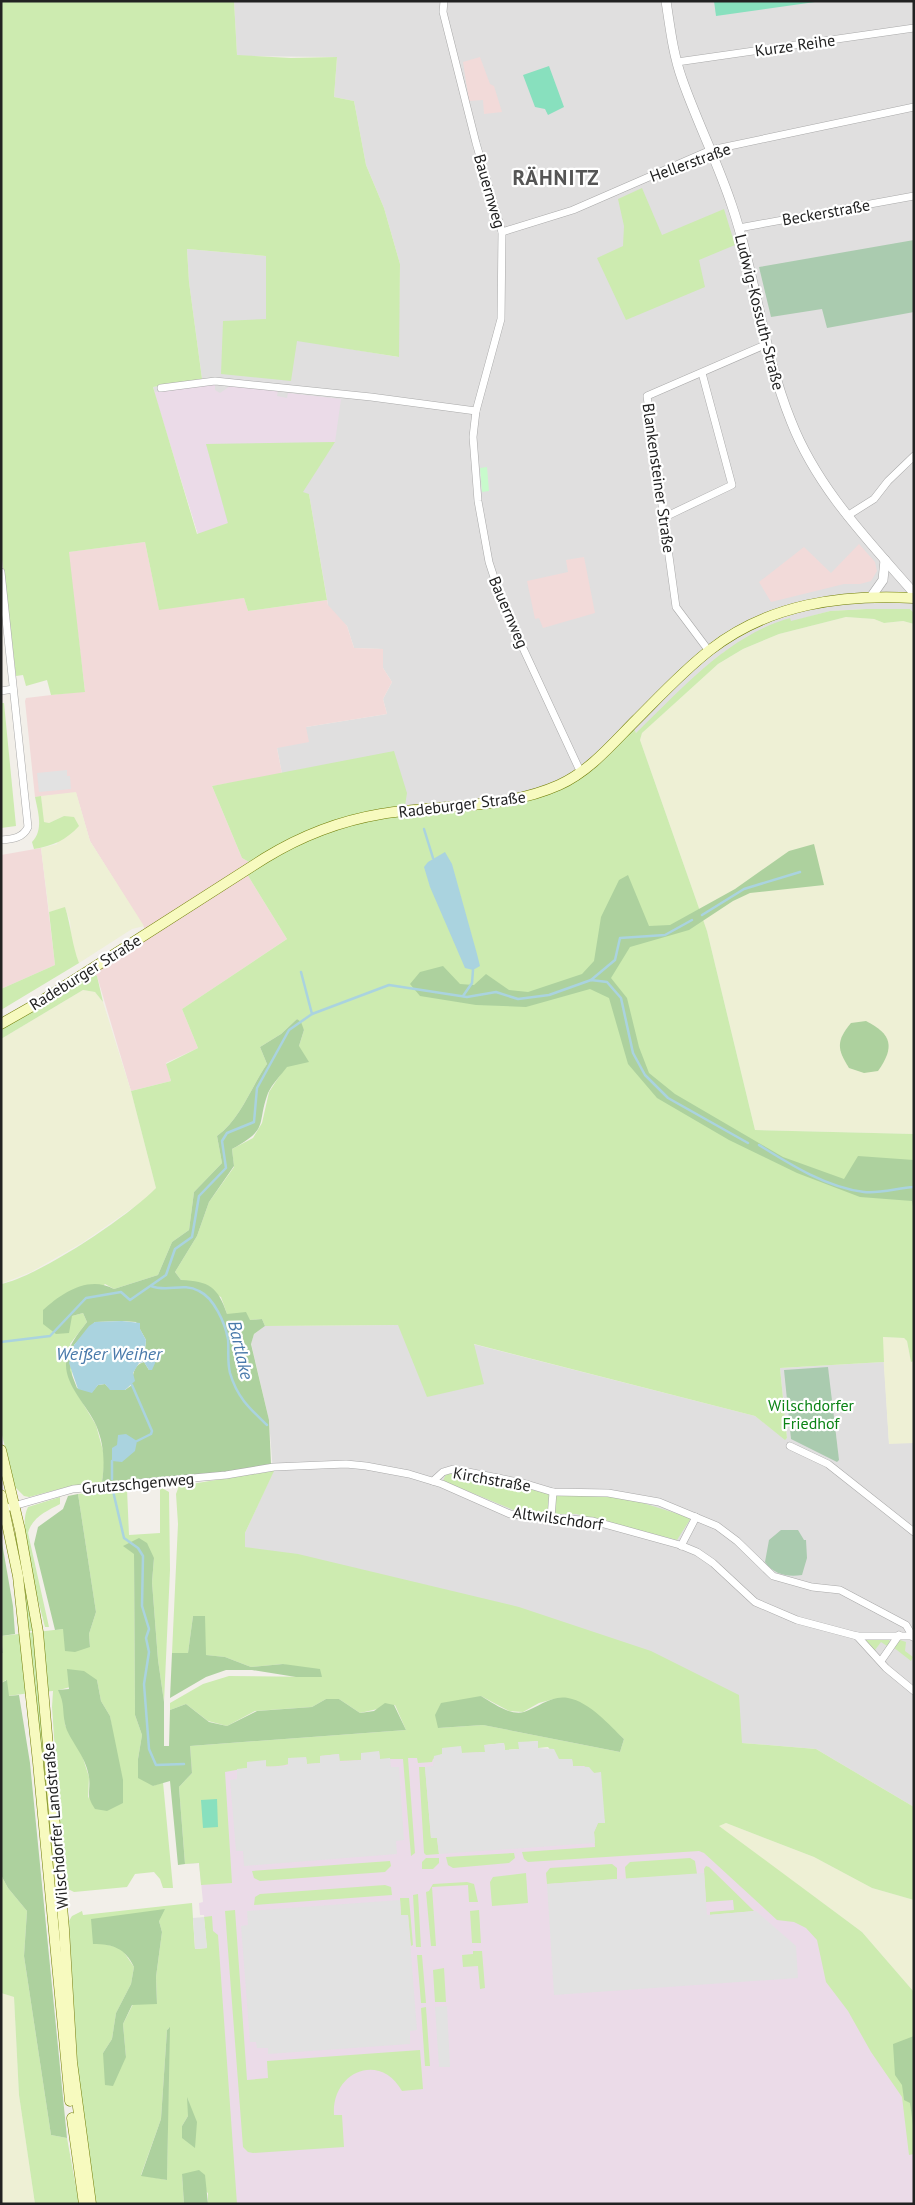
<svg xmlns="http://www.w3.org/2000/svg" width="915" height="2205" font-family="'PT Sans',sans-serif">
<style>
.residential{fill:#e0dfdf}
.commercial{fill:#f2dad9}
.industrial{fill:#ebdbe8}
.farmland{fill:#eef0d5}
.grass{fill:#cdebb0;fill-rule:evenodd}
.forest{fill:#add19e;fill-rule:evenodd}
.cemetery{fill:#aacbaf}
.park{fill:#c8facc}
.pitch{fill:#88e0be}
.parking{fill:#e2e2e2}
.water{fill:#aad3df}
.lines{fill:none;stroke-linecap:round;stroke-linejoin:round}
.stream{stroke:#aad3df;stroke-width:2.5}
.minor-casing{stroke:#a9a9a9;stroke-width:8}
.tertiary-casing{stroke:#a9a9a9;stroke-width:10}
.secondary-casing{stroke:#707d05;stroke-width:11}
.minor{stroke:#fff;stroke-width:7}
.tertiary{stroke:#fff;stroke-width:9}
.secondary{stroke:#f7fabf;stroke-width:10}
.labels{text-anchor:middle;dominant-baseline:central;stroke-width:4.5;stroke-linejoin:round;paint-order:stroke}
.street-label{font-size:16px;fill:#222;stroke:#fff}
.park-label{font-size:16px;fill:#0c8416;stroke:#fff}
.water-label{font-size:18px;font-style:italic;fill:#4a7aab;stroke:#fff}
.district-label{font-size:21px;font-weight:bold;letter-spacing:1px;fill:#555;stroke:#fff}
</style>
<rect width="100%" height="100%" fill="#f2efe9"/>
<g class="residential">
<polygon points="234,1 914,1 914,613 910,609 866,609 830,611 790,622 790,618 724,652 636,733 634,730 585,776 559,791 529,802 406,815 308,769 282,774 277,748 306,727 387,714 383,699 392,682 383,668 383,649 354,648 347,626 329,611 309,494 198,534 153,387 202,379 189,282 187,249 266,256 266,319 297,340 398,357 400,264 384,208 366,165 354,101 334,97 337,57 237,56"/>
<polygon points="398,1325 755,1416 785,1439 787,1438 780,1368 884,1362 889,1443 914,1443 914,1807 816,1749 742,1743 245,1547 245,1533 273,1472 269,1420 251,1343 254,1334 265,1326"/>
</g>
<g class="commercial">
<polygon points="480,57 490,84 494,86 502,112 484,114 483,100 469,101 463,62"/>
<polygon points="145,542 159,609 244,598 248,611 327,600 328,605 347,626 354,648 383,649 383,668 392,682 383,699 387,714 306,727 309,742 277,748 282,774 212,786 242,858 249,862 145,929 90,841 76,793 35,797 25,701 26,698 85,691 68,552"/>
<polygon points="859,544 875,562 877,571 871,581 860,584 844,584 771,602 759,582 804,547 831,573"/>
<polygon points="584,557 595,613 543,628 539,618 535,619 527,581 568,572 566,560"/>
<polygon points="41,848 55,965 1,989 1,855"/>
<polygon points="247,874 287,939 182,1009 198,1048 166,1063 171,1081 131,1091 97,976 93,973"/>
</g>
<g class="industrial">
<polygon points="215,384 215,390 220,393 233,384 278,390 277,396 287,398 288,393 341,399 335,442 206,444 228,524 198,534 154,392"/>
<polygon points="190,1746 620,1752 914,1992 914,2204 228,2204 204,1915 200,1915 199,1903 203,1902 199,1863 185,1864"/>
</g>
<g class="farmland">
<polygon points="846,617 874,619 884,623 903,621 914,624 914,1134 755,1130 707,931 640,740 642,733 699,680 718,664 743,649 779,634"/>
<polygon points="76,792 90,841 144,926 132,929 79,963 72,947 70,921 65,908 49,912 41,848 57,844 64,816 49,823 43,822 41,796"/>
<polygon points="83,990 95,992 103,1002 131,1091 156,1188 144,1200 82,1243 31,1272 1,1284 1,1039"/>
<polygon points="882,1337 904,1338 907,1341 911,1362 914,1361 914,1443 889,1444"/>
<polygon points="726,1823 814,1857 872,1888 914,1900 914,1992 862,1932 718,1826"/>
<polygon points="1,1993 14,1997 19,2095 35,2204 1,2204"/>
</g>
<g class="grass">
<polygon points="1,1 234,1 237,55 291,58 337,57 334,97 354,101 366,165 384,208 400,264 399,357 297,341 291,381 221,374 223,321 266,319 266,256 187,249 189,282 202,379 153,387 197,534 228,523 206,444 335,442 303,492 309,494 327,600 248,611 244,598 159,610 145,542 69,552 85,692 51,695 47,680 26,686 23,675 16,676 1,551"/>
<polygon points="642,188 662,235 724,209 735,245 699,260 705,287 626,320 597,258 623,246 624,226 618,199"/>
<path d="M866,609h44l4,4v11l-11,-3 -19,2 -10,-4 -28,-2 -67,17 -36,15 -25,15 -76,69 -2,7 67,191 48,199 159,4v227l-3,1 -4,-21 -3,-3 -21,-1 1,25 -104,6 7,70 -2,2 -30,-24 -281,-72 10,40 -57,13 -29,-72 -133,1 -3,-7 -12,1 -23,-6 -6,-17 -40,-17 -6,-8 22,-36 12,-34 25,-35 -2,-18 21,-11 9,-15 7,-31 30,-46 5,-16 -7,-11 -16,15 -21,13 7,17c-17,25 -26,54 -50,72l5,27 -28,29 -5,38 -17,12 -14,33 -44,14 -9,-5 -33,32 11,-3 4,9 -17,22 3,43 23,38 9,33 -3,24 -31,4 -42,11 -5,-1 -9,-9 -14,-56v-147c37,-7 128,-68 155,-96l-25,-97 40,-10 -5,-17 32,-16 -16,-39 105,-70 -40,-65c39,-23 76,-44 121,-53 72,-15 152,-2 216,-45 19,-12 34,-31 50,-47l2,4c46,-44 91,-97 154,-115l1,3 39,-10z"/>
<polygon points="1,703 4,703 16,826 1,828"/>
<polygon points="394,751 407,793 405,806 318,826 288,839 249,862 242,858 212,786"/>
<path d="M41,796l3,26 5,1 15,-7 10,1 5,9c-13,14 -26,20 -45,23l-2,-7c12,-12 6,-30 3,-45z"/>
<path d="M65,907c6,19 7,38 14,56l-78,47v-21l54,-24 -6,-53z"/>
<polygon points="93,973 97,976 103,1002 95,992 83,990 1,1039 1,1029"/>
<path d="M272,1471h2l-29,62v14l53,7 221,53 132,44 88,44 3,48 74,6 98,58v93l-42,-12 -58,-31 -88,-34 -7,3 143,106 52,60v162l-5,1 -7,-58 -31,-45 -23,-41 -22,-29 -9,-42 -11,-12 -12,-6 -17,-2 -73,-67 -5,-2 -171,11 -4,-3 -2,-7 73,-5 -1,-15 4,-9h7l-11,-50 -10,-7h-11l-1,-7 -14,1 -10,-13 -10,1v-7l-19,2v6l-14,1 -1,-7 -19,2v7l-24,1 -19,-5v6l-9,5 -1,3 -14,1 -1,-5h-9l7,95 -4,3 -8,-97h-23l-1,-8 -17,9 -23,1v-7l-19,2 1,7 -14,1 -1,-7c-23,11 -35,12 -59,5v6l-22,4 7,111 -31,2 -2,-22 -14,1 -6,-77 13,-14 -2,-27 216,-16 -11,-25 -35,8 -21,-14h-13l-14,8 -57,4 -28,15 -19,-5 -22,-17 -16,6v-7l33,-19 26,-8 93,1 -39,-13 -32,3 -26,-10 -20,-2v-39h-12l-5,37h-16l6,-129 -2,-30 3,-8zM481,1696l28,15 14,1 16,-9 15,-4 33,8 37,32 -4,13 -137,-27 -45,3z"/>
<polygon points="446,1474 456,1474 512,1484 549,1494 548,1514 516,1511 443,1481"/>
<path d="M160,1487l9,5 1,78 -6,132 -6,-42 -6,-78 2,-24 -20,-4 1,161 7,20 -4,24 15,27 10,-4 10,106h-10l-3,-9 -6,-7 -19,2 -8,13 -53,5 -6,-3 -4,-7 -12,-175 1,-16 -13,1 15,197 -25,-196 -22,3 -2,-16 -5,3v-30h2l-2,-17 62,-7 27,18 -1,-13 7,-22 -18,-118 49,-5 2,46 31,-2zM97,1680l4,21 9,15 3,20 -25,63 1,-22 -8,-25 -16,-27 -1,-23 -5,-12z"/>
<polygon points="555,1495 605,1495 627,1498 691,1518 677,1540 576,1514 553,1514"/>
<path d="M60,1497v7c-13,7 -28,13 -32,29l21,94h-4c-6,-26 -29,-98 -17,-120z"/>
<polygon points="17,1533 33,1631 28,1631 14,1534"/>
<polygon points="864,1639 889,1640 890,1641 887,1646 881,1642 875,1650 879,1656"/>
<polygon points="900,1640 906,1642 905,1651 913,1657 911,1661 893,1647"/>
<polygon points="419,1767 425,1767 431,1838 437,1838 439,1854 426,1855 424,1853"/>
<polygon points="514,1853 515,1858 509,1863 453,1868 448,1865 446,1857"/>
<polygon points="426,1858 439,1858 439,1863 433,1869 422,1869 422,1862"/>
<polygon points="690,1858 695,1861 697,1874 626,1879 625,1867 630,1862"/>
<polygon points="390,1861 391,1866 385,1872 260,1881 254,1878 252,1871"/>
<polygon points="612,1864 617,1868 617,1879 547,1884 546,1873 550,1868"/>
<polygon points="706,1866 709,1867 754,1911 710,1915 710,1912 734,1910 733,1900 706,1902 704,1869"/>
<polygon points="526,1873 528,1903 492,1906 490,1882 493,1877"/>
<polygon points="1,1875 8,1888 27,1911 24,1956 51,2135 67,2138 79,2204 35,2204 19,2095 14,1997 1,1993"/>
<polygon points="467,1882 474,1884 478,1902 469,1902 468,1885 432,1887 436,1946 431,1946 426,1892 429,1891 433,1884"/>
<polygon points="385,1885 391,1887 392,1895 254,1905 255,1897 260,1894"/>
<polygon points="418,1894 421,1947 416,1947 413,1895"/>
<polygon points="400,1898 409,1898 413,1945 411,1946 408,1915 401,1915"/>
<path d="M192,1903l3,46 12,-1 -3,-31 8,-1 1,15 5,4 19,269h-29v-11l-26,-19 2,30h-90l-16,-131 -9,-152 3,-5 10,-5 1,4zM159,1921l3,11 -6,45 1,27h-24l-10,20 3,33 -23,-4 9,-14 4,-26 15,-29 3,-17 -13,-19 -17,-4zM169,2028l-2,152 -26,-5 20,-56 6,-89zM188,2099l7,48 -13,-21 6,-10z"/>
<path d="M235,1910l12,170 21,-2 -1,-17 153,-11 3,39 -21,2c-22,-40 -71,-19 -68,24h8l2,32 -91,6 -5,-1 -5,-5 -18,-236z"/>
<polygon points="479,1910 481,1943 472,1943 470,1911"/>
<polygon points="473,1951 482,1951 485,1988 480,1989 478,1966 463,1967 462,1955 473,1954"/>
<polygon points="417,1955 422,1955 426,2003 421,2003"/>
<polygon points="444,1968 446,2002 435,2002 433,1970"/>
<polygon points="426,2007 430,2066 425,2066 421,2008"/>
</g>
<g class="forest">
<polygon points="814,844 824,885 750,893 733,901 689,930 630,947 611,978 627,998 639,1047 649,1073 675,1094 783,1157 844,1179 858,1156 914,1160 914,1212 912,1201 860,1197 797,1173 729,1140 657,1098 628,1064 609,998 590,989 526,1007 476,1005 420,996 410,984 420,972 443,966 460,984 474,985 486,974 509,990 528,992 582,974 594,961 601,917 619,880 628,875 649,926 670,925 735,889 789,851"/>
<path d="M297,1019l4,3 3,8 -5,16 10,16 -22,5c-6,8 -15,17 -19,26 -12,33 2,35 -36,56l2,17 -25,36 -12,34 -22,36 6,8c28,1 37,7 46,34l19,-2 4,8 12,-1 3,7 -11,8 -3,10 18,76 2,44 -45,8 -124,10c3,-20 2,-38 -6,-57 -9,-20 -31,-39 -30,-62 1,-17 12,-29 21,-41l-4,-9 -11,3 -3,17 -13,1 -13,-10v-14c19,-17 45,-35 71,-21l44,-14 14,-33 17,-12 5,-38 28,-29 -5,-27c24,-18 33,-47 50,-72l-7,-17 21,-13zM122,1321l14,1 10,18 -1,10 7,7 -3,13 -5,-8c-11,3 -11,13 -12,23l-7,5 -17,-3 -3,-3 -7,1 -6,7 -15,-4 -7,-18 4,-25 21,-23z"/>
<path d="M866,1021c26,13 29,26 12,50l-14,2 -15,-5c-12,-19 -13,-27 2,-45z"/>
<polygon points="78,1494 96,1612 89,1634 90,1647 75,1652 65,1651 63,1629 55,1630 34,1544 38,1527 63,1509 68,1496"/>
<polygon points="1,1537 13,1606 15,1634 1,1636 3,1653 1,1653"/>
<polygon points="139,1538 147,1543 154,1558 152,1582 158,1660 164,1702 164,1746 169,1746 170,1710 186,1704 209,1722 227,1726 257,1711 312,1707 326,1699 339,1699 360,1713 374,1711 385,1703 394,1705 406,1730 190,1746 192,1773 179,1787 185,1864 178,1865 170,1781 153,1786 138,1778 138,1759 142,1735 135,1715 134,1554 123,1546"/>
<polygon points="193,1616 205,1616 206,1655 225,1657 251,1667 283,1664 320,1669 322,1677 296,1677 252,1670 226,1670 206,1677 170,1698 172,1653 188,1653"/>
<path d="M67,1669l17,2 13,9 4,21 9,15 13,64v23l-16,8 -12,-2c-10,-15 -4,-17 -6,-32 -3,-22 -21,-38 -24,-53 -3,-14 0,-20 -7,-34l11,-1z"/>
<polygon points="7,1680 9,1696 19,1695 30,1763 67,2138 51,2135 24,1956 27,1911 8,1888 1,1875 1,1683"/>
<path d="M481,1696c12,7 29,20 43,16 15,-5 27,-17 44,-14 22,4 41,27 56,41l-4,13 -137,-27 -45,3 -3,-13 6,-12z"/>
<path d="M165,1909l-6,12 3,11 -6,45 1,27 -25,1 -9,19 3,33 -13,29 -8,-1 -2,-32 9,-14 4,-26 15,-29 3,-17c-9,-19 -21,-23 -41,-23l-2,-25z"/>
<polygon points="170,2027 167,2180 141,2176 161,2119 167,2030"/>
<polygon points="914,2036 914,2133 910,2103 904,2100 902,2085 895,2075 893,2044"/>
<polygon points="187,2097 197,2122 195,2148 182,2138 182,2126 188,2116"/>
<polygon points="199,2170 205,2175 208,2204 184,2204 182,2174"/>
</g>
<g class="cemetery">
<polygon points="914,240 914,312 827,328 822,309 771,317 759,267"/>
<polygon points="828,1367 839,1460 837,1462 791,1439 784,1370"/>
<path d="M781,1530h17l6,10h2l1,18 -5,17c-14,2 -28,0 -37,-13l4,-22z"/>
</g>
<polygon class="park" points="487,467 489,491 482,492 480,468"/>
<g class="pitch">
<polygon points="714,1 822,1 716,16"/>
<polygon points="549,66 564,107 548,115 545,109 535,107 523,75"/>
<polygon points="217,1799 218,1827 203,1828 201,1800"/>
</g>
<g class="parking">
<polygon points="67,770 67,776 70,776 71,789 39,792 37,773"/>
<polygon points="538,1741 538,1748 554,1749 559,1759 572,1759 573,1766 589,1767 594,1773 601,1772 605,1823 598,1823 594,1832 595,1843 439,1854 437,1838 431,1838 425,1767 433,1766 434,1756 442,1754 442,1748 461,1746 462,1753 485,1752 484,1745 504,1743 505,1750 519,1749 518,1742"/>
<polygon points="379,1751 380,1759 390,1758 391,1767 399,1767 404,1840 396,1841 397,1854 244,1866 243,1851 236,1851 230,1780 237,1779 237,1769 247,1768 247,1762 266,1760 266,1767 288,1766 288,1758 306,1757 307,1764 320,1763 320,1756 339,1754 340,1762 361,1760 361,1753"/>
<polygon points="704,1873 707,1915 756,1911 796,1946 798,1978 554,1995 547,1884"/>
<polygon points="400,1900 401,1915 408,1915 417,2030 410,2031 410,2044 268,2054 268,2048 257,2048 256,2042 250,2042 241,1926 248,1925 247,1911"/>
<polygon points="204,1917 207,1948 195,1949 193,1918"/>
<polygon points="447,2006 450,2067 439,2067 435,2007"/>
</g>
<g class="water">
<polygon points="445,852 452,864 477,954 480,966 473,970 465,968 430,887 424,867 428,862"/>
<polygon points="122,1321 140,1323 140,1329 146,1340 145,1350 156,1361 152,1370 149,1370 144,1362 139,1363 133,1373 135,1381 125,1390 110,1390 105,1384 98,1385 92,1393 78,1389 69,1363 74,1345 89,1326 95,1322"/>
<polygon points="126,1434 137,1441 135,1451 122,1462 112,1461 112,1448 117,1445 118,1435"/>
</g>
<g class="lines">
<g class="stream">
<polyline points="424,829 433,858"/>
<polyline points="702,915 744,889 800,872"/>
<polyline points="301,972 312,1014"/>
<polyline points="591,980 615,960 620,938 665,935 692,920"/>
<polyline points="463,996 472,983 473,970"/>
<path d="M759,1145c32,20 67,42 105,47 15,2 34,-4 50,-5"/>
<path d="M151,1286c17,7 31,-4 48,5 15,7 26,32 29,48 1,11 -1,22 2,34 7,24 19,35 37,52"/>
<polyline points="1,1342 50,1336 86,1298 121,1292 130,1300 166,1275 175,1249 192,1237 199,1196 226,1168 222,1141 227,1133 254,1122 257,1088 289,1030 312,1014 389,985 467,997 496,992 518,999 549,995 591,980 607,982 621,998 633,1053 645,1075 668,1098 748,1143"/>
<polyline points="132,1385 152,1431 151,1434 137,1441"/>
<polyline points="112,1461 112,1479"/>
<polyline points="113,1491 124,1538 138,1548 143,1556 142,1606 149,1629 146,1638 149,1652 144,1684 149,1749 156,1765 184,1764"/>
</g>
<g class="minor-casing">
<g id="minor">
<polyline points="444,1 443,12 476,143 502,232 501,319 476,411 473,437 478,501 489,562 503,605 581,773"/>
<polyline points="677,62 914,28"/>
<polyline points="739,228 914,196"/>
<polyline points="502,232 573,210 711,150 914,107"/>
<polyline points="161,388 215,381 371,397 476,411"/>
<polyline points="847,516 874,499 888,481 914,456"/>
<polyline points="665,517 732,485 702,373"/>
<path d="M1,572l27,255c-5,11 -15,12 -27,13"/>
<polyline points="709,651 676,607 647,396 767,344"/>
<polyline points="1,691 13,689"/>
<polyline points="790,1446 828,1464 914,1532"/>
<polyline points="433,1481 443,1472 453,1469 523,1483 553,1492 608,1493 659,1502 717,1526 737,1541 773,1576 812,1587 840,1590 906,1625 913,1637"/>
<polyline points="10,1507 73,1489 226,1475 274,1467 346,1464 366,1466 409,1474 442,1484 510,1514 593,1521 680,1545 697,1552 713,1563 755,1602 797,1620 857,1636 912,1636"/>
<polyline points="551,1518 553,1492"/>
<polyline points="681,1546 696,1517"/>
<polyline points="857,1636 886,1668 914,1691"/>
<polyline points="881,1661 899,1635"/>
</g>
</g>
<g class="tertiary-casing">
<g id="tertiary">
<path d="M666,1c4,26 7,53 16,78 15,43 36,84 50,127 24,70 31,146 59,215 26,67 76,118 123,172"/>
<polyline points="871,597 883,580 885,560"/>
</g>
</g>
<g class="secondary-casing">
<g id="secondary">
<path d="M1,1024l42,-24 222,-142c36,-22 74,-37 116,-44 59,-10 122,-4 178,-29 31,-14 53,-41 77,-65 24,-24 47,-49 74,-70 59,-46 131,-56 204,-52"/>
<polyline points="1,1450 20,1530 38,1632 64,1929 72,2062 91,2204"/>
<polyline points="1,1495 18,1576 38,1762 70,2101"/>
<polyline points="72,2118 84,2204"/>
</g>
</g>
<use href="#minor" class="minor"/>
<use href="#tertiary" class="tertiary"/>
<use href="#secondary" class="secondary"/>
</g>
<g class="labels">
<g class="street-label">
<text transform="translate(795 45) rotate(-8)">Kurze Reihe</text>
<text transform="translate(690 162) rotate(-20)">Hellerstraße</text>
<text transform="translate(490 191) rotate(74)">Bauernweg</text>
<text transform="translate(826 212) rotate(-10)">Beckerstraße</text>
<text transform="translate(760 312) rotate(76)">Ludwig-Kossuth-Straße</text>
<text transform="translate(659 478) rotate(82)">Blankensteiner Straße</text>
<text transform="translate(509 612) rotate(67)">Bauernweg</text>
<text transform="translate(462 804) rotate(-7)">Radeburger Straße</text>
<text transform="translate(85 972) rotate(-32)">Radeburger Straße</text>
<text transform="translate(492 1479) rotate(10)">Kirchstraße</text>
<text transform="translate(138 1483) rotate(-5)">Grutzschgenweg</text>
<text transform="translate(558 1518) rotate(8)">Altwilschdorf</text>
<text transform="translate(55 1826) rotate(-95)">Wilschdorfer Landstraße</text>
</g>
<g class="park-label">
<text x="811" y="1405">Wilschdorfer<tspan x="811" dy="18">Friedhof</tspan></text>
</g>
<g class="water-label">
<text transform="translate(241 1350) rotate(77)">Bartlake</text>
<text x="109" y="1353">Weißer Weiher</text>
</g>
<g class="district-label">
<text x="556" y="177">RÄHNITZ</text>
</g>
</g>
<rect width="915" height="2205" fill="none" stroke="#222222" stroke-width="5"/>
</svg>
